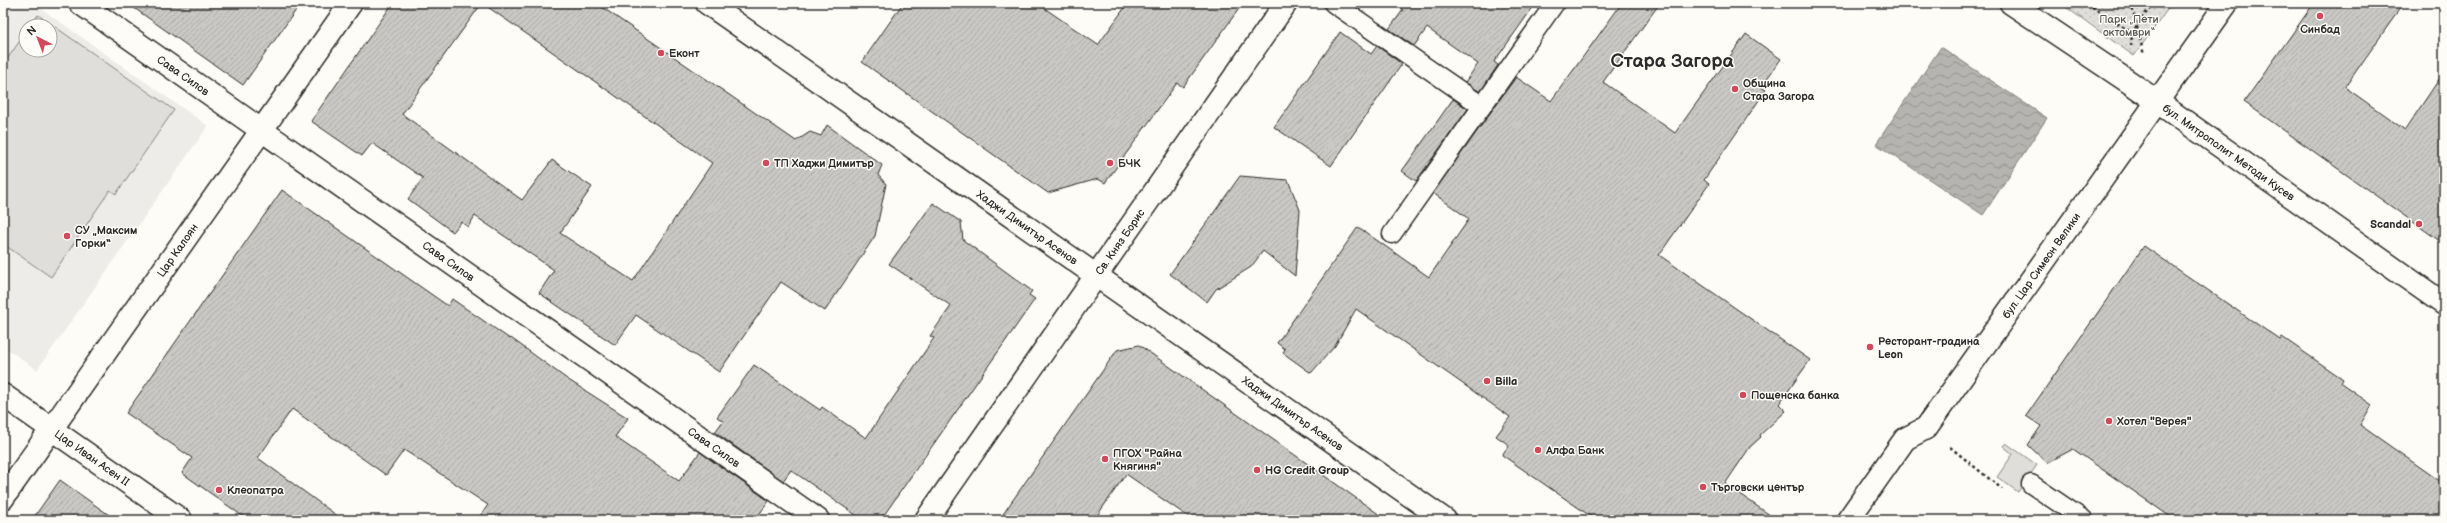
<svg xmlns="http://www.w3.org/2000/svg" width="2447" height="523" font-family="'Balsamiq Sans',sans-serif">
<style>
.built{fill:#edece8;fill-rule:evenodd}
.grass{fill:#dfdeda;stroke:#858482}
.park{fill:url(#park-dots);stroke:#858482}
.water{fill:url(#water-waves);stroke:#7e7d7b}
.building{fill:url(#building-hatch);stroke:#2b2b2b;fill-rule:evenodd}
.lines{fill:none;stroke-linecap:round;stroke-linejoin:round}
.lane-casing{stroke:#2b2b2b;stroke-width:21}
.street-casing{stroke:#2b2b2b;stroke-width:25}
.secondary-casing{stroke:#2b2b2b;stroke-width:25}
.path{stroke:#2b2b2b;stroke-width:2.5;stroke-dasharray:3 3;stroke-linecap:butt}
.lane{stroke:#fdfcf7;stroke-width:18}
.street{stroke:#fdfcf7;stroke-width:22}
.secondary{stroke:#fdfcf7;stroke-width:22}
.poi-dot{fill:#d1495b;stroke:#fdfcf7;stroke-width:1.5}
.labels{text-anchor:middle;dominant-baseline:central;stroke-width:3;stroke-linejoin:round;paint-order:stroke}
.park-label{font-size:11px;fill:#585857;stroke:#fdfcf7}
.poi-label{font-size:11px;font-weight:bold;fill:#2b2b2b;stroke:#fdfcf7;text-anchor:start}
.street-label{font-size:11px;fill:#2b2b2b;stroke:#fdfcf7}
.town-label{font-size:19px;font-weight:bold;fill:#2b2b2b;stroke:#fdfcf7}
</style>
<defs>
<pattern id="park-dots" width="8" height="8" patternUnits="userSpaceOnUse"><rect width="8" height="8" fill="#dfdeda"/><path d="M2 2h.1M6 6h.1" fill="none" stroke="#c0bfbb" stroke-width="1.8" stroke-linecap="round"/></pattern>
<pattern id="water-waves" width="16" height="10" patternUnits="userSpaceOnUse"><rect width="16" height="10" fill="#b5b4b1"/><path d="M0 5q4-4 8 0t8 0" fill="none" stroke="#939390"/></pattern>
<pattern id="building-hatch" width="6" height="6" patternUnits="userSpaceOnUse"><rect width="6" height="6" fill="#c9c8c4"/><path d="M-1 1l2-2M0 6l6-6M5 7l2-2" fill="none" stroke="#adaca9"/></pattern>
</defs>
<rect width="100%" height="100%" fill="#fdfcf7"/>
<filter id="ink" filterUnits="userSpaceOnUse"><feTurbulence type="fractalNoise" baseFrequency=".025" numOctaves="2"/><feDisplacementMap in="SourceGraphic" scale="8" xChannelSelector="R" yChannelSelector="G"/><feConvolveMatrix kernelMatrix="1 2 1 2 8 2 1 2 1" color-interpolation-filters="sRGB"/></filter>
<g filter="url(#ink)">
<path class="built" d="M3,3h30l175,123 -171,244 -34,-24zM26,26h24v24h-24z"/>
<g class="grass">
<polygon points="38,15 174,110 116,194 110,190 51,277 3,244 3,65 26,32 26,50 50,50 50,26 30,26"/>
<polygon points="2006,443 2037,465 2018,492 1997,477 2013,454 2003,446"/>
</g>
<polygon class="park" points="2060,3 2172,3 2134,56"/>
<polygon class="water" points="1941,47 2047,118 1983,215 1876,144"/>
<g class="building">
<polygon points="127,3 301,3 243,85"/>
<path d="M393,3h203l200,138 14,-9 11,4 6,-11 55,40 -4,10 8,9 -11,52 -50,75 -44,-29 -62,90 -83,-57 -21,30 -76,-52 15,-23 -79,-54 -7,11 -7,-5 -8,10 -45,-33 15,-21 -51,-35 -10,13 -51,-35zM482,3l230,160 -79,118 -73,-48 32,-46 -40,-27 -30,40 -120,-86z"/>
<polygon points="903,3 1037,3 1098,45 1128,3 1243,3 1183,87 1177,83 1105,183 1098,179 1048,193 862,62"/>
<polygon points="1392,3 1536,3 1494,62 1498,65 1480,92 1465,82 1478,64 1427,28 1414,46 1389,29 1403,10"/>
<polygon points="1622,3 1660,3 1603,82 1675,133 1746,34 1781,59 1761,87 1766,90 1704,180 1709,184 1659,255 1810,360 1779,404 1786,411 1760,435 1761,437 1750,447 1725,484 1777,520 1596,520 1502,455 1509,445 1496,436 1510,417 1356,309 1335,346 1311,373 1283,353 1285,349 1277,343 1358,227 1429,277 1469,219 1433,193 1516,77 1551,101"/>
<polygon points="2314,3 2404,3 2345,87 2405,130 2444,72 2444,244 2244,102"/>
<polygon points="1340,32 1371,54 1377,46 1402,64 1331,166 1274,127"/>
<polygon points="1453,99 1468,109 1416,181 1402,171"/>
<polygon points="1240,176 1288,180 1300,210 1295,276 1263,251 1251,267 1216,289 1207,302 1170,274"/>
<polygon points="282,190 448,306 452,299 510,339 511,338 567,379 628,418 615,437 679,481 700,452 769,501 755,520 477,520 488,505 404,450 386,475 292,409 258,458 343,520 248,520 182,473 192,458 126,413"/>
<polygon points="933,203 961,222 963,240 1032,291 1029,295 1035,299 884,515 863,520 791,470 783,481 715,432 723,421 717,417 754,365 820,410 822,407 866,438 934,338 930,336 951,306 889,264"/>
<polygon points="2144,246 2280,340 2282,337 2343,379 2341,383 2372,405 2360,425 2444,484 2444,520 2175,520 2073,449 2047,463 2028,445 2041,426 2026,416"/>
<polygon points="1139,345 1234,412 1387,520 1193,520 1126,474 1094,520 999,520 1117,350"/>
<polygon points="60,480 116,520 32,520"/>
</g>
<g class="lines">
<g class="lane-casing">
<g id="lane">
<polyline points="1333,3 1482,106"/>
<polyline points="1392,234 1555,3"/>
<polyline points="2031,484 2084,520"/>
</g>
</g>
<g class="street-casing">
<g id="street">
<path id="s1" d="M80,3l738,517"/>
<path id="s2" d="M2011,3l121,81 312,220"/>
<path id="s3" d="M3,395l178,125"/>
<path id="s4" d="M3,498l348,-495"/>
<path id="s5" d="M926,520l360,-517"/>
<path id="s6" d="M1848,520l57,-81 21,-11 301,-425"/>
</g>
</g>
<g class="secondary-casing">
<g id="secondary">
<path id="s7" d="M707,3l738,517"/>
</g>
</g>
<g class="path">
<polyline points="2087,3 2132,33"/>
<polyline points="2131,3 2144,55"/>
<polyline points="2131,46 2132,33 2153,3"/>
<polyline points="1950,447 2002,489"/>
</g>
<use href="#lane" class="lane"/>
<use href="#street" class="street"/>
<use href="#secondary" class="secondary"/>
</g>
</g>
<g class="poi-dot">
<circle cx="2320" cy="16" r="4"/>
<circle cx="661" cy="53" r="4"/>
<circle cx="1735" cy="89" r="4"/>
<circle cx="766" cy="163" r="4"/>
<circle cx="1110" cy="163" r="4"/>
<circle cx="2419" cy="224" r="4"/>
<circle cx="67" cy="236" r="4"/>
<circle cx="1870" cy="347" r="4"/>
<circle cx="1487" cy="381" r="4"/>
<circle cx="1743" cy="395" r="4"/>
<circle cx="2109" cy="421" r="4"/>
<circle cx="1538" cy="450" r="4"/>
<circle cx="1105" cy="459" r="4"/>
<circle cx="1257" cy="470" r="4"/>
<circle cx="1703" cy="487" r="4"/>
<circle cx="219" cy="490" r="4"/>
</g>
<g class="labels">
<g class="park-label">
<text x="2129" y="19">Парк „Пети<tspan x="2129" dy="13">октомври“</tspan></text>
</g>
<g class="poi-label">
<text x="2320" y="29" text-anchor="middle">Синбад</text>
<text x="669" y="53">Еконт</text>
<text x="1743" y="83">Община<tspan x="1743" dy="13">Стара Загора</tspan></text>
<text x="774" y="163">ТП Хаджи Димитър</text>
<text x="1118" y="163">БЧК</text>
<text x="2411" y="224" text-anchor="end">Scandal</text>
<text x="75" y="230">СУ „Максим<tspan x="75" dy="13">Горки“</tspan></text>
<text x="1878" y="341">Ресторант-градина<tspan x="1878" dy="13">Leon</tspan></text>
<text x="1495" y="381">Billa</text>
<text x="1751" y="395">Пощенска банка</text>
<text x="2117" y="421">Хотел "Верея"</text>
<text x="1546" y="450">Алфа Банк</text>
<text x="1113" y="453">ПГОХ "Райна<tspan x="1113" dy="13">Княгиня"</tspan></text>
<text x="1265" y="470">HG Credit Group</text>
<text x="1711" y="487">Търговски център</text>
<text x="227" y="490">Клеопатра</text>
</g>
<g class="street-label">
<text stroke="none"><textPath href="#s1" startOffset="126">Сава Силов</textPath></text>
<text stroke="none"><textPath href="#s2" startOffset="264">бул. Митрополит Методи Кусев</textPath></text>
<text stroke="none"><textPath href="#s7" startOffset="391">Хаджи Димитър Асенов</textPath></text>
<text stroke="none"><textPath href="#s5" startOffset="339">Св. Княз Борис</textPath></text>
<text stroke="none"><textPath href="#s4" startOffset="303">Цар Калоян</textPath></text>
<text stroke="none"><textPath href="#s1" startOffset="450">Сава Силов</textPath></text>
<text stroke="none"><textPath href="#s6" startOffset="322">бул. Цар Симеон Велики</textPath></text>
<text stroke="none"><textPath href="#s7" startOffset="715">Хаджи Димитър Асенов</textPath></text>
<text stroke="none"><textPath href="#s1" startOffset="774">Сава Силов</textPath></text>
<text stroke="none"><textPath href="#s3" startOffset="109">Цар Иван Асен II</textPath></text>
</g>
<g class="town-label">
<text x="1672" y="61">Стара Загора</text>
</g>
</g>
<rect width="2447" height="523" fill="none" stroke="#fdfcf7" stroke-width="16"/>
<rect x="8" y="8" width="2431" height="507" fill="none" stroke="#2b2b2b" stroke-width="1.5" filter="url(#ink)"/>
<g transform="translate(38 38) rotate(318)"><circle r="19" fill="#fdfcf7" stroke="#a9a8a5"/>
<path d="M0-3L7 15L0 10L-7 15Z" fill="#d1495b"/>
<text y="-6" font-size="11" font-weight="bold" text-anchor="middle" fill="#2b2b2b">N</text>
</g>
</svg>
